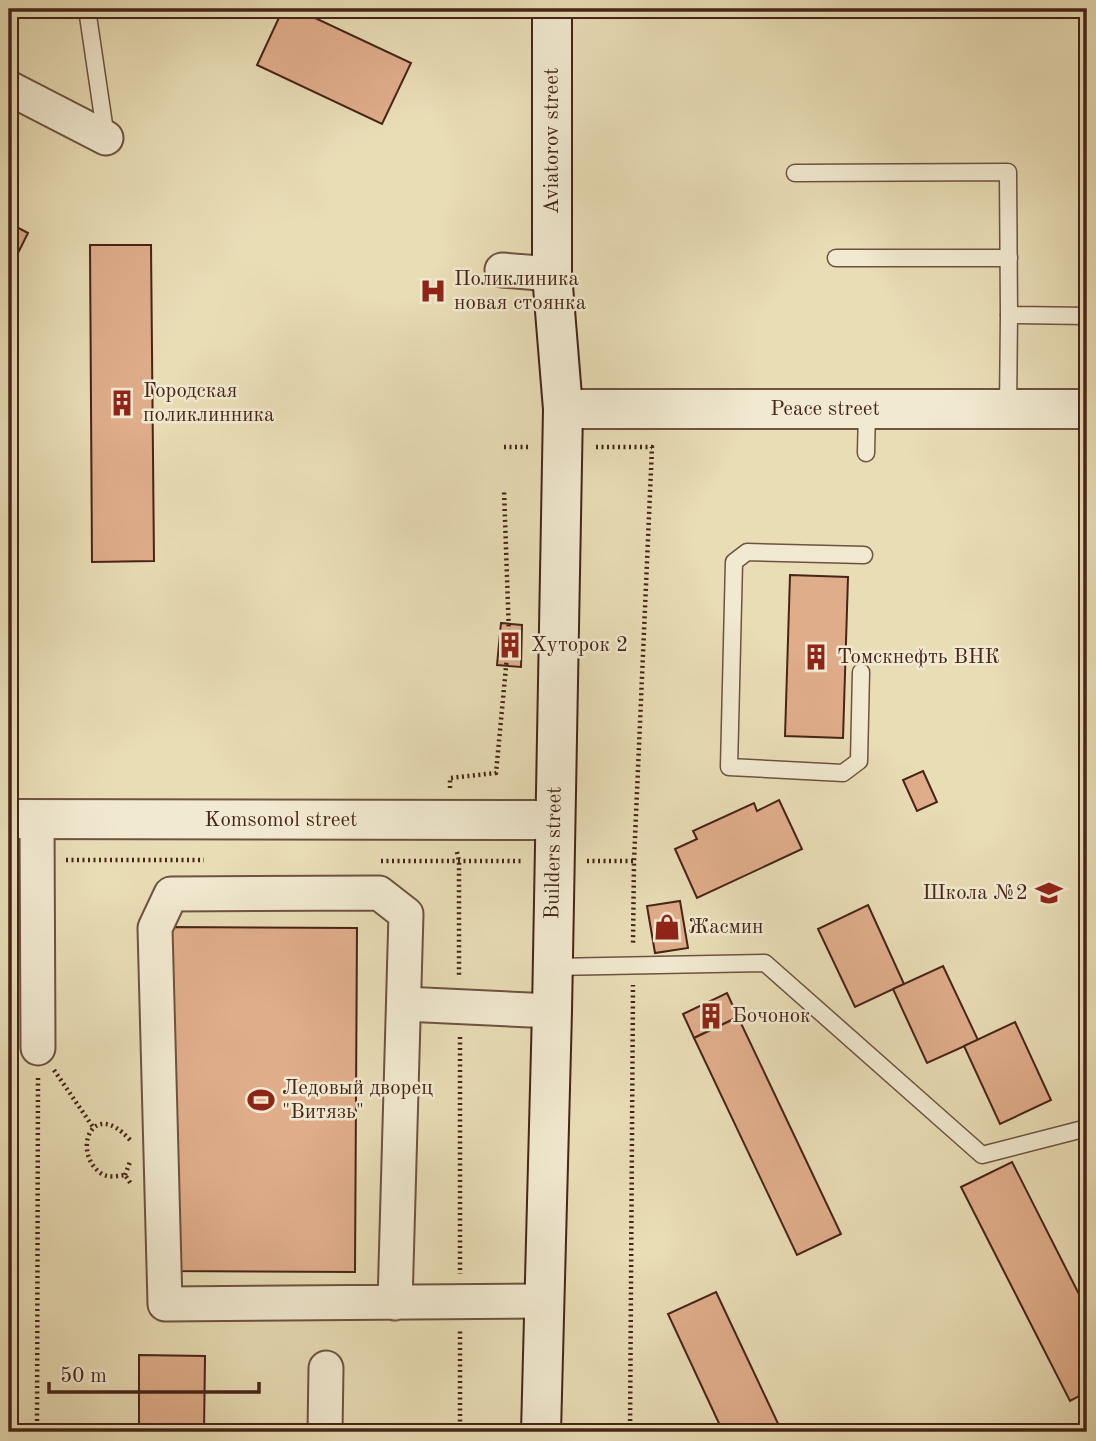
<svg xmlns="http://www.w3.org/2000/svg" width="1096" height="1441" font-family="'Old Standard TT',serif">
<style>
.building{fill:#e0ad8b;stroke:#462418;stroke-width:2}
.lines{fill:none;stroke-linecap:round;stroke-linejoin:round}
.service-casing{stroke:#6f5240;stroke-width:19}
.minor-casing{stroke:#6f5240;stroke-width:37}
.tertiary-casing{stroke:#6f5240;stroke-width:42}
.secondary-casing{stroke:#462418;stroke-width:42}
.path{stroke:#462418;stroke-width:4.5;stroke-dasharray:2 3.5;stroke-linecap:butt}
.service{stroke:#f1e9d0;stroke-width:16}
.minor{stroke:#f1e9d0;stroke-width:33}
.tertiary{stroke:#f1e9d0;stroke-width:38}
.secondary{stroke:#f1e9d0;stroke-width:38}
.labels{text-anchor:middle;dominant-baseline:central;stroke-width:5;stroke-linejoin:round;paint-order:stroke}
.street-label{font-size:21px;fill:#462418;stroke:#f1e9d0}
.poi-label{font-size:21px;fill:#462418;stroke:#f1e9d0;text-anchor:start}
</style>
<rect width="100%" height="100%" fill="#e9ddb6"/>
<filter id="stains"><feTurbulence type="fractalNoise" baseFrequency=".00286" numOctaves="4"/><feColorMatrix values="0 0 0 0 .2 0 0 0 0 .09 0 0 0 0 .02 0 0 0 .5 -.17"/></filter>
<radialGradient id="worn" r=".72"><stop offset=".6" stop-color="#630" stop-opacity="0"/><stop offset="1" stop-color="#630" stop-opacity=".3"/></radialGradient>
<g class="building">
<polygon points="9,9 19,9 13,21 9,19"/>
<polygon points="283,9 296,9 411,63 382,124 257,65"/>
<polygon points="9,223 28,233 9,271"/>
<polygon points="90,245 151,245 154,561 92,562"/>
<polygon points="790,575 848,577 843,738 785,736"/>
<polygon points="501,623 522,625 521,667 497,665"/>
<polygon points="923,771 937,802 917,811 903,780"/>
<polygon points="779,800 802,849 697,898 675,849 697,839 693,831 754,803 757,811"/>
<polygon points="680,901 688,948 655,953 647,906"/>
<polygon points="868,905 904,984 855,1007 818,929"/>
<polygon points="167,927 357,928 355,1272 165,1271"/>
<polygon points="943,966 978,1040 927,1063 893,989"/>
<polygon points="727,993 738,1017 694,1038 683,1014"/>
<polygon points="738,1017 841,1234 797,1255 694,1038"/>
<polygon points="1015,1022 1051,1100 1000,1124 964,1046"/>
<polygon points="1012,1162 1087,1310 1087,1392 1070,1401 961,1187"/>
<polygon points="716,1292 782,1432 723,1432 668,1314"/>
<polygon points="139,1355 205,1356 204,1432 139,1432"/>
</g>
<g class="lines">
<g class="service-casing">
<g id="service">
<polyline points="87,9 106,138"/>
<polyline points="795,173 1008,172 1009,315 1087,316"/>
<polyline points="836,258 1009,258"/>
<polyline points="1008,409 1009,315"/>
<polyline points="866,453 867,409"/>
<polyline points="861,672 859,761 843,773 729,767 734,562 747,552 864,555"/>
<polyline points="553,967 765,963 982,1155 1087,1128"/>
</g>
</g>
<g class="minor-casing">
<g id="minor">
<polyline points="9,88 106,138"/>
<polyline points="502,270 552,274"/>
<polyline points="37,819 38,1048"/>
<polyline points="404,1004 552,1011"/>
<polyline points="395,1303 406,914 379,893 171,894 155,928 165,1304 544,1301"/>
<polyline points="325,1432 326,1368"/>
</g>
</g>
<g class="tertiary-casing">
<g id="tertiary">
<polyline points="563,409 1087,409"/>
<polyline points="9,819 554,820"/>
</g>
</g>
<g class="secondary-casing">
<polyline id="secondary" points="541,1432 552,1011 563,409 552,274 552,9"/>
</g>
<g class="path">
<polyline points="504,447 531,447"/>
<polyline points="596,447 652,447 634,861 633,945"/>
<polyline points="450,788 450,778 496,773 509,635 504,490"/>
<polyline points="457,852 459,861 459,976"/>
<polyline points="66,860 204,860"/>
<polyline points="381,861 522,861"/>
<polyline points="587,861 634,861"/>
<polyline points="460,1037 460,1274"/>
<polyline points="54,1070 93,1127"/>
<path d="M130,1140c-39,-44 -59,14 -28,34 7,4 16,2 23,1l6,9"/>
<polyline points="125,1175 130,1162"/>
<polyline points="37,1432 38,1076"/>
<polyline points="457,1432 460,1424 460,1331"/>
<polyline points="630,1432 633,985"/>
</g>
<use href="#service" class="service"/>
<use href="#minor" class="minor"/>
<use href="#tertiary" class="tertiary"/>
<use href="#secondary" class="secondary"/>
</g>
<defs>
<g id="hospital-bare" transform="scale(2.1)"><path d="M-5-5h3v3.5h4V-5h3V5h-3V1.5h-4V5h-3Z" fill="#8f2418" stroke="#f1e9d0" stroke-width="2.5" paint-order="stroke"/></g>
<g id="building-bare" transform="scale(2.1)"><path d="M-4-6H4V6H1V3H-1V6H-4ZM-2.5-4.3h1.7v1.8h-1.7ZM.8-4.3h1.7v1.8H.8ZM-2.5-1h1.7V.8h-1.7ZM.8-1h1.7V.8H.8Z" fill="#8f2418" stroke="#f1e9d0" stroke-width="2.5" paint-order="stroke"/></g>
<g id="school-bare" transform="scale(2.1)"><path d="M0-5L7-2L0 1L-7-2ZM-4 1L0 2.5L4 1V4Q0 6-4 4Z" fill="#8f2418" stroke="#f1e9d0" stroke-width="2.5" paint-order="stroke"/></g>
<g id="shop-bare" transform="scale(2.1)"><path d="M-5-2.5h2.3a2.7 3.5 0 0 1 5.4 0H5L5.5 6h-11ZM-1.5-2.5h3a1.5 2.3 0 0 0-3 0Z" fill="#8f2418" stroke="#f1e9d0" stroke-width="2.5" paint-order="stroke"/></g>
<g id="stadium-bare" transform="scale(2.1)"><path d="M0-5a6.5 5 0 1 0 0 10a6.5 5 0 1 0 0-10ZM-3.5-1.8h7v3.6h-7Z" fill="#8f2418" stroke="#f1e9d0" stroke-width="2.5" paint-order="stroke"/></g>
</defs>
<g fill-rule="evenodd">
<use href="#hospital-bare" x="433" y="291"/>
<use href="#building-bare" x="122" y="403"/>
<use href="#building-bare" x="510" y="645"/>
<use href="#building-bare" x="816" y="657"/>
<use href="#school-bare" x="1049" y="893"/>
<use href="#shop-bare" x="667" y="927"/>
<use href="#building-bare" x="711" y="1016"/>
<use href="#stadium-bare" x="261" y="1100"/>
</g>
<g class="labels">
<g class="street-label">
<text transform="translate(552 141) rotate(-90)">Aviatorov street</text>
<text x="825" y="409">Peace street</text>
<text x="281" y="820">Komsomol street</text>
<text transform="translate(554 853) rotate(-89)">Builders street</text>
</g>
<g class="poi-label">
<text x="454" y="279">Поликлиника<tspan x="454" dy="24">новая стоянка</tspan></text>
<text x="143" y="391">Городская<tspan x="143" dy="24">поликлинника</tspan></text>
<text x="531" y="645">Хуторок 2</text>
<text x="837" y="657">Томскнефть ВНК</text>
<text x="1028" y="893" text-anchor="end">Школа №2</text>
<text x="688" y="927">Жасмин</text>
<text x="732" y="1016">Бочонок</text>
<text x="282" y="1088">Ледовый дворец<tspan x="282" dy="24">"Витязь"</tspan></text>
</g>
</g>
<rect width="1096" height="1441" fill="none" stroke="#e9ddb6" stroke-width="35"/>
<rect x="10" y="10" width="1075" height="1420" fill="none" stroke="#462418" stroke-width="3.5"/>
<rect x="18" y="18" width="1061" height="1406" fill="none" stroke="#462418" stroke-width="2"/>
<path d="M49 1382v10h210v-10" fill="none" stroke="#462418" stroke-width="3.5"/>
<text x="60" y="1382" font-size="21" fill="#462418" stroke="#f1e9d0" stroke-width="5" paint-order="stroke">50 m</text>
<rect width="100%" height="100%" filter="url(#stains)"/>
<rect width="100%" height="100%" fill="url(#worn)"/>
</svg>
